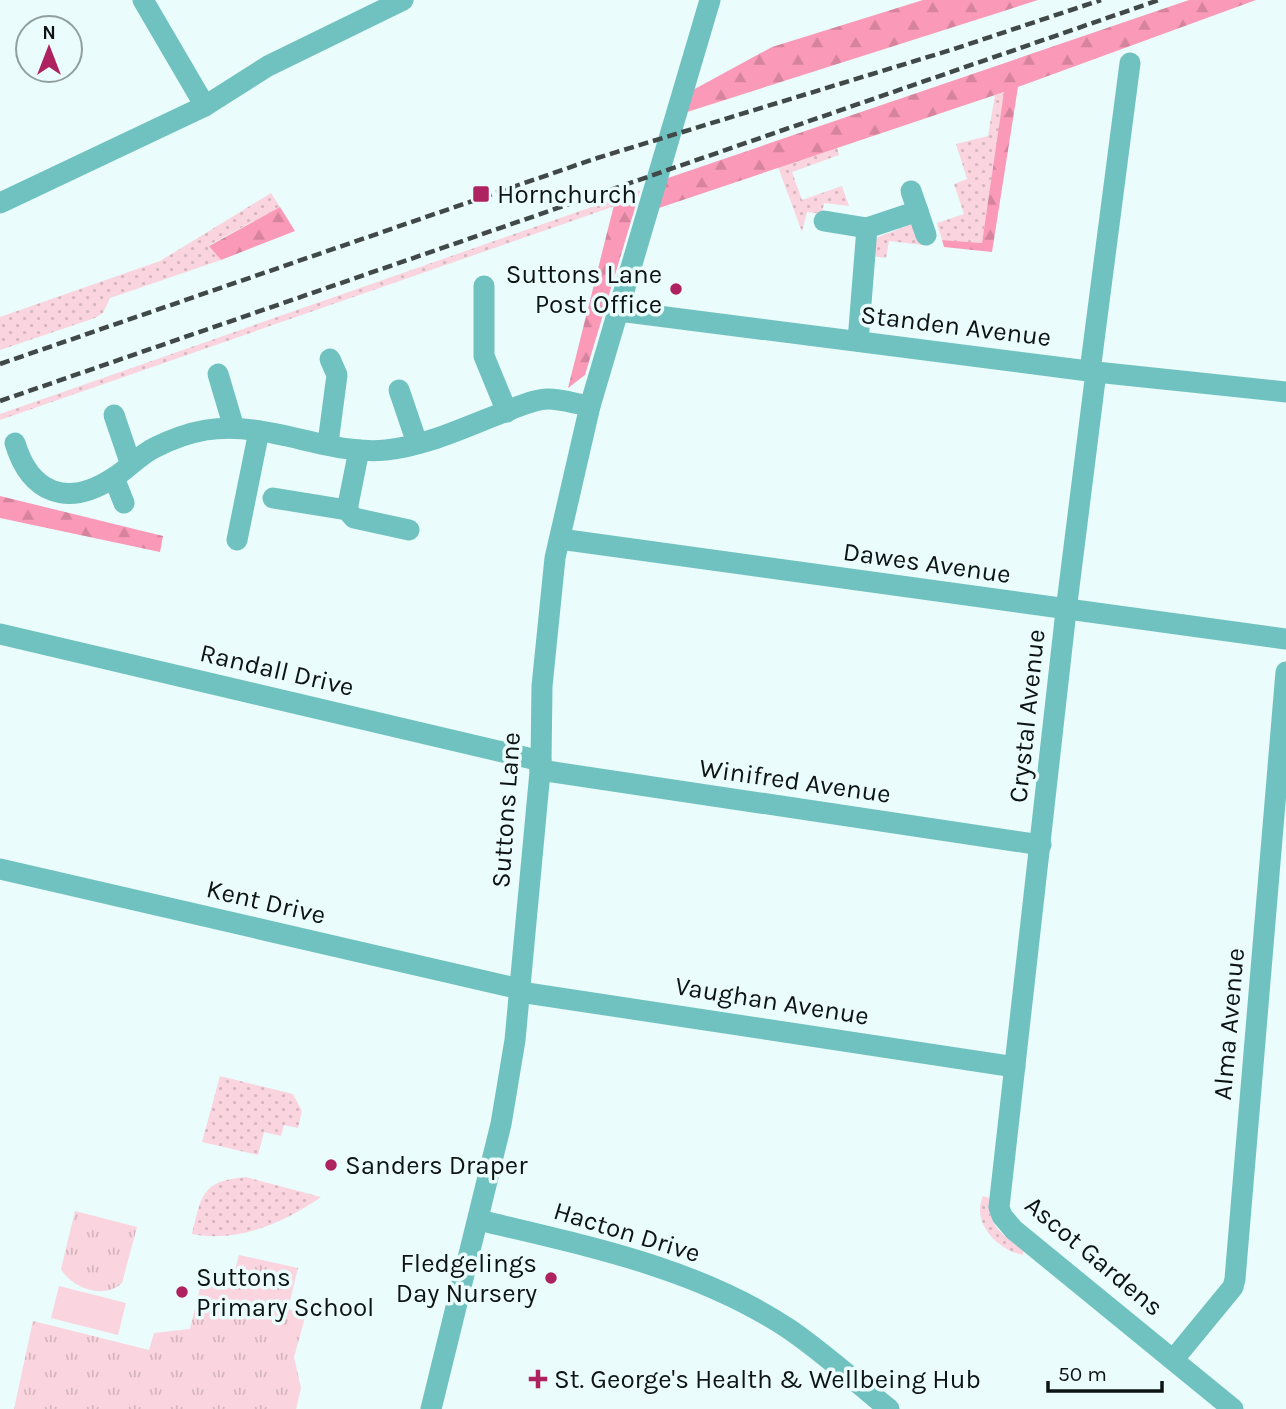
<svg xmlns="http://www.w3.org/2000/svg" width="1286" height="1409" font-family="Karla,sans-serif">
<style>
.grass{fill:url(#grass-dots)}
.forest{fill:url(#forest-firs)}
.park{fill:url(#park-tufts)}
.garden{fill:#fad4de}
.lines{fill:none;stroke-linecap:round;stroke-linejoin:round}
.minor{stroke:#6fc2bf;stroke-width:21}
.rail{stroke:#404848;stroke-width:4.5;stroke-dasharray:10 5;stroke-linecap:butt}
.poi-dot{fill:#ae225f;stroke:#eafcfb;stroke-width:2.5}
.labels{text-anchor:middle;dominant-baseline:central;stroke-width:7;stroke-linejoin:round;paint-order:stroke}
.poi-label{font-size:26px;fill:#0e1414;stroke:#eafcfb;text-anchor:start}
.street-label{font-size:26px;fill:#0e1414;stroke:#eafcfb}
</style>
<defs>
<pattern id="grass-dots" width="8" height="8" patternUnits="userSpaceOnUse" patternTransform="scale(1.75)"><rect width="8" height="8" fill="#fad4de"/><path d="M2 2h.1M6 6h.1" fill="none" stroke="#d5b5be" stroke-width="1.8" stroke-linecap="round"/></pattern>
<pattern id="forest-firs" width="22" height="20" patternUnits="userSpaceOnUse" patternTransform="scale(1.75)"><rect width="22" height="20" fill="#fb9ab8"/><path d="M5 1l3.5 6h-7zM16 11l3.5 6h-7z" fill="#d6849d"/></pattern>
<pattern id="park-tufts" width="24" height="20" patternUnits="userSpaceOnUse" patternTransform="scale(1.75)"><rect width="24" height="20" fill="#fad4de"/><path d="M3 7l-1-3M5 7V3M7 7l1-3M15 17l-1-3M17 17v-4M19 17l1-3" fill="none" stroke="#d5b5be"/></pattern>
</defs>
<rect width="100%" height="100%" fill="#eafcfb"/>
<g class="grass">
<polygon points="1005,92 982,243 942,240 937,223 964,214 954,184 967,179 956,144 988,136 995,95"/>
<polygon points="837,147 839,155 792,172 802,200 842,186 849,206 824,203 822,214 807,212 802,232 778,167"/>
<polygon points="640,190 638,198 0,420 0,414"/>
<polygon points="271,193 280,207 209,245 221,260 110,298 103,313 95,318 0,350 0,317 160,261"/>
<polygon points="912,224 923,245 889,241 886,258 871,256 873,239"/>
<polygon points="220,1076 293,1094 302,1111 298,1128 284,1125 281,1136 264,1132 258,1155 202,1142"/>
<path d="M246,1177l75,20c-38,26 -82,46 -129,37 10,-39 9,-53 54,-57z"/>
<path d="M983,1196l6,2c0,30 11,34 34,51v6c-26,-5 -52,-33 -40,-59z"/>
</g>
<g class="forest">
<polygon points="923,0 1038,0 684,113 691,91 772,47"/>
<polygon points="1189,0 1256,0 1018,87 992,252 944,247 942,240 982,243 1004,92 659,208 662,180"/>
<polygon points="638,198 585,375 568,388 614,205"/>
<polygon points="280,207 295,231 221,260 209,246"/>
<polygon points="0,496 163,536 160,552 0,518"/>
</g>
<g class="park">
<path d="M75,1211l62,16 -15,56c-18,17 -50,5 -61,-14z"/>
<polygon points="239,1255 298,1268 288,1309 306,1314 294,1357 301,1388 296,1409 14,1409 33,1321 149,1350 154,1333 190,1329 202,1280 231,1286"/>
</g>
<polygon class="garden" points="59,1286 126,1303 118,1335 51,1318"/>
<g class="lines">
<g class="minor">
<polyline points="143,0 205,106"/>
<polyline points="911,191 926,235"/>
<polyline points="0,203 205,106 268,66 403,0"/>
<polyline points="824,221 867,228"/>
<polyline points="484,286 484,356 507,412"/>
<polyline points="619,311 1096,372 1286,392"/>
<polyline points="858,341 867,228 918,211"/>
<polyline points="1090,371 1130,63"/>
<polyline points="1096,372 1066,611 999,1207 1002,1216 1014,1230 1233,1409"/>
<polyline points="218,374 234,428"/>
<polyline points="399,390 417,443"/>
<polyline points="114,415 130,462"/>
<path d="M15,443c15,50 52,65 98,35 15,-9 26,-23 43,-31 16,-8 33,-14 50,-17 62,-10 122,26 180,20 40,-4 79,-23 116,-37 14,-5 31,-14 46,-14 14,0 28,5 42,7"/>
<polyline points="328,443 337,375 330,359"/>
<polyline points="114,478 124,503"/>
<polyline points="273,498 347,510 354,518 409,530"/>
<polyline points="347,510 359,450"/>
<polyline points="560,539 1286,639"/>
<polyline points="237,540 259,431"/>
<polyline points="0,634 541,761"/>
<polyline points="540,770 1041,845"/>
<polyline points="0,869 520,989"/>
<polyline points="520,992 1015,1067"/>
<path d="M479,1220c107,26 217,47 310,109 35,24 67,53 100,80"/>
<polyline points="1173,1360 1233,1287 1235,1279 1286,672"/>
<polyline points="431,1409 501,1124 515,1040 541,761 542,686 555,558 590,406 710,0"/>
</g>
<g class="rail">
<polyline points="0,364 594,159 954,49 1101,0"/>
<polyline points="0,401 1159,0"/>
</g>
</g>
<g class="poi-dot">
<rect x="472" y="185" width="18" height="18" rx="3.5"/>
<circle cx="676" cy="289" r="7"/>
<circle cx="331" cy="1165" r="7"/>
<circle cx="551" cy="1278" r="7"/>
<circle cx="182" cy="1292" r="7"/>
<path d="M534.5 1368.5h7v7h7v7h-7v7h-7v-7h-7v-7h7z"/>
</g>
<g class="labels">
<g class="poi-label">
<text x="497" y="194">Hornchurch</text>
<text x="662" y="274" text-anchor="end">Suttons Lane<tspan x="662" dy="30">Post Office</tspan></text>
<text x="345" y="1165">Sanders Draper</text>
<text x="537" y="1263" text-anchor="end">Fledgelings<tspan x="537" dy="30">Day Nursery</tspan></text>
<text x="196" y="1277">Suttons<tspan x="196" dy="30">Primary School</tspan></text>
<text x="554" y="1379">St. George's Health &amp; Wellbeing Hub</text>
</g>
<g class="street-label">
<text transform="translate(956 326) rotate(7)">Standen Avenue</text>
<text transform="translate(927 563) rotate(8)">Dawes Avenue</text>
<text transform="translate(277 670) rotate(13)">Randall Drive</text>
<text transform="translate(1027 716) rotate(-84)">Crystal Avenue</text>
<text transform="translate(795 781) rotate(8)">Winifred Avenue</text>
<text transform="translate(506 810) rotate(-86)">Suttons Lane</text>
<text transform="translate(266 902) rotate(13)">Kent Drive</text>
<text transform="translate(772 1001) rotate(9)">Vaughan Avenue</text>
<text transform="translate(1229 1024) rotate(-85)">Alma Avenue</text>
<text transform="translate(627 1232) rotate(17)">Hacton Drive</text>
<text transform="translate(1094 1256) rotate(40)">Ascot Gardens</text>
</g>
</g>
<g transform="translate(49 49)"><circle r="33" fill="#eafcfb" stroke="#929f9f" stroke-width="2"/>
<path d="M0-5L12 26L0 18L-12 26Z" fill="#ae225f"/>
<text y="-10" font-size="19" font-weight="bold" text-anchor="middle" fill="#0e1414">N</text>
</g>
<path d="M1048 1381v10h114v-10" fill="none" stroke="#0e1414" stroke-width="3.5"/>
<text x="1058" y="1381" font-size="21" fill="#0e1414" stroke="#eafcfb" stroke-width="5" paint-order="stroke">50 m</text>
</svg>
